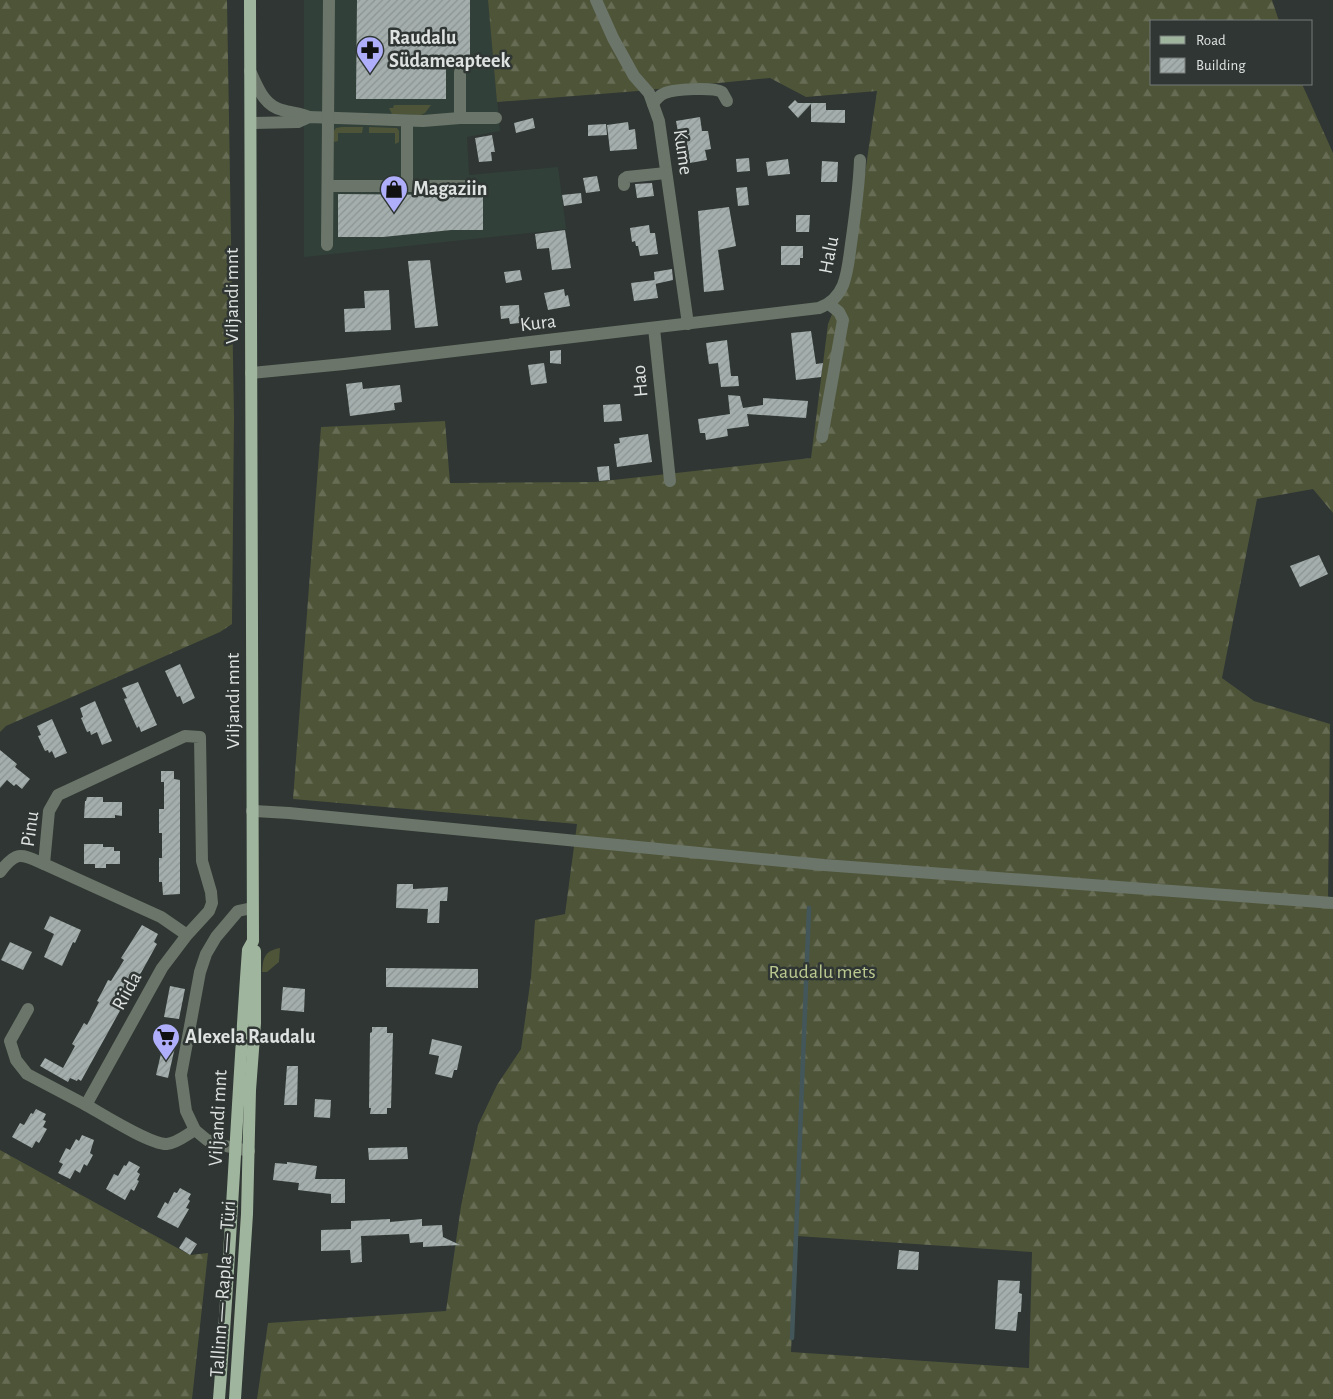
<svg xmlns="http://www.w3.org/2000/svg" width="1333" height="1399" font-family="'Alegreya Sans',sans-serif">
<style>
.built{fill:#32403a}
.grass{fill:#4e5438}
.forest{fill:url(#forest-firs);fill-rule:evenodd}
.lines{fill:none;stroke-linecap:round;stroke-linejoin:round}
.stream{stroke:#43575b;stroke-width:4.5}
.building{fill:url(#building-hatch)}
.minor{stroke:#6b7569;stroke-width:12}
.major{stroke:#a0b59e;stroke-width:12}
.labels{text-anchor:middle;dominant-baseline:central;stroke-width:5;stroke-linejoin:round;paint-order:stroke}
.poi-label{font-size:20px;font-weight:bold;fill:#dee2e0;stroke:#2f3633;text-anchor:start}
.street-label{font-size:20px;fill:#dee2e0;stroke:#2f3633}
.park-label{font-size:20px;fill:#bbc890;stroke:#2f3633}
</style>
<defs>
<pattern id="forest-firs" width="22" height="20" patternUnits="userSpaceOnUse" patternTransform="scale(1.25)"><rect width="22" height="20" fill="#4e5438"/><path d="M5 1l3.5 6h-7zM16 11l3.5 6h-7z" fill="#676c54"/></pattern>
<pattern id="building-hatch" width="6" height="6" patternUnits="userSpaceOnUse" patternTransform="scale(1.25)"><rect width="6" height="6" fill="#a4aead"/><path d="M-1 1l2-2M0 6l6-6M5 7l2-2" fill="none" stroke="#8c9492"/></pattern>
</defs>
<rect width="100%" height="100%" fill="#2f3633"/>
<polygon class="built" points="304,0 488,0 500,131 467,137 469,175 558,167 566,229 304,257"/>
<g class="grass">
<polygon points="394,105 431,105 425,113 421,115 392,114 389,108 393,108"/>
<polygon points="342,127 363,127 362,133 338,133 338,141 334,142 333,132 336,128"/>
<polygon points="369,127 397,128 399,131 399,142 395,144 395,133 369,133"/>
<path d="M280,948l-1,14 -12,10h-5c1,-14 2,-21 18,-24z"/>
</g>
<g class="forest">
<polygon points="0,0 227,0 234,417 232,624 220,632 6,726 0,732"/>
<path d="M488,0h784l7,21h-127v63h150l31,69v360l-20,-24 -56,10 -35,179 32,23 76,23 -2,178 5,1v496h-1076l11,-76 178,-12 15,-105 17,-81 19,-40 24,-36 10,-72 4,-57 30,-6 12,-90 -284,-25 28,-372 124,-6 5,62 145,-1 216,-24 17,-134 8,-20 26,-110 15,-103 -71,6 -36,-19 -132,13 -141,11zM797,1236l235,16 -3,116 -238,-16z"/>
<polygon points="0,1150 190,1255 208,1253 192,1399 0,1399"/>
</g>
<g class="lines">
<polyline class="stream" points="792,1338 809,908"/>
</g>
<g class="building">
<polygon points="357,0 470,0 470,63 446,63 446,99 356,99"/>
<polygon points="795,100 798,103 826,103 826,110 845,110 845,123 811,122 811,104 798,118 788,107"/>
<polygon points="700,117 702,131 708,131 711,149 705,150 707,160 684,164 682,152 678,153 675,133 678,132 676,121"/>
<polygon points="533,118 535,128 516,133 514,123"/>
<polygon points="628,122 629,130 635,129 637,149 610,151 607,125"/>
<polygon points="606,124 607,135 588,136 588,125"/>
<polygon points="492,135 495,152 491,152 492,161 479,162 475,138"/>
<polygon points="749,158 750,171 737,172 736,159"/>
<polygon points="788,159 790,174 768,176 766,162"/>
<polygon points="822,161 838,162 837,182 821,182"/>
<polygon points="597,176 600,191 586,193 583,178"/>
<polygon points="652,183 654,196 637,198 635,184"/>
<polygon points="747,187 749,205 738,206 736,188"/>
<polygon points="581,193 582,203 564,206 562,195"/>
<polygon points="338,194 450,195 450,197 483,197 483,230 451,230 383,237 338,237"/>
<polygon points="729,207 736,246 718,250 724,290 704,292 698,211"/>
<polygon points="796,215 810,215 809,232 796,232"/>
<polygon points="649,225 650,233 655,233 658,254 640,256 638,246 636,246 635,241 632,242 630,228"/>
<polygon points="565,230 571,268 552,270 549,248 537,249 535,234"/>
<polygon points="781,246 803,246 803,258 800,258 800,265 781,265"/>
<polygon points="430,260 438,326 415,328 408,261"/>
<polygon points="672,269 673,280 655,284 654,272"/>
<polygon points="520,270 522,280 506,283 504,272"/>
<polygon points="655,280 658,298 634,301 631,283"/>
<polygon points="564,289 565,296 568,295 570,306 548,310 544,293"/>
<polygon points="389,290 391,330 345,332 344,309 365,308 364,291"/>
<polygon points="519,305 520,323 510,324 509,318 501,319 500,306"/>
<polygon points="811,331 816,364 823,363 821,377 796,380 791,333"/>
<polygon points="727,340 731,376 738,376 739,386 721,387 718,363 709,364 706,343"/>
<polygon points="561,350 561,364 550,363 550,351"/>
<polygon points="544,363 547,383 531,385 528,365"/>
<polygon points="362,382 363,389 400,385 402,402 394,403 395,410 350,416 346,384"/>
<polygon points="728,395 740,396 743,408 763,405 763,398 808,401 806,418 747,414 749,426 727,429 728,436 706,440 705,433 700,433 698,419 730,414"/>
<polygon points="620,404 622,421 604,422 603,405"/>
<polygon points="648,434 652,462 617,467 614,444 620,443 619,438"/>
<polygon points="609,466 610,480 599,481 597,467"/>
<polygon points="1319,555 1328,574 1300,587 1290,566"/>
<polygon points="180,664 195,698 183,704 180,696 177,697 165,671"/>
<polygon points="138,682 157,725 141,732 139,726 137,728 124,699 127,698 122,688"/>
<polygon points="95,701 112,741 102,745 97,732 91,735 90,731 87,732 81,718 83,717 80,708"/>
<polygon points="52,719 67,753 55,758 52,751 49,753 48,750 45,751 38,736 41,735 37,726"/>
<polygon points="0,750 17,764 15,767 30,779 22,789 16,784 14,786 7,780 0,788"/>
<polygon points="161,771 174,771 174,779 180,780 180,894 163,895 162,882 159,882 159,858 162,858 162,833 159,833 159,809 164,809 164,782 161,782"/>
<polygon points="87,797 103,797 103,802 122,802 122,816 115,815 115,818 84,818 85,801 86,801"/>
<polygon points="84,844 103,844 103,847 114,847 114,851 120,851 120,864 106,864 106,868 95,868 95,864 84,864"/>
<polygon points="397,884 413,884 413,889 448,887 447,901 440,901 439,923 427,923 428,909 396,908"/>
<polygon points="50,916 81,930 75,943 73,942 62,966 44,957 54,934 44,929"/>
<polygon points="142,925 158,934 154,942 157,944 81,1081 78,1079 77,1081 70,1078 68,1082 40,1066 45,1058 63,1068 75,1046 72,1044 84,1023 87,1025 99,1002 97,1001 103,990 108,980 111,981 124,960 121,958"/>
<polygon points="10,942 32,952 23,970 1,960"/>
<polygon points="386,968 478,969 478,988 386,987"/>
<polygon points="170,986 185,989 179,1019 164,1017"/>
<polygon points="283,987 305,989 304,1012 281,1010"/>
<polygon points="372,1027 387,1027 387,1033 393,1033 391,1108 387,1108 387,1114 370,1114 371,1108 369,1108 370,1033 372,1032"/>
<polygon points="432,1039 462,1046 457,1070 454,1070 452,1078 435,1074 439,1056 429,1054"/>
<polygon points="163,1045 175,1047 168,1078 156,1075"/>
<polygon points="287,1066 298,1066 297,1105 284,1105"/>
<polygon points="315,1099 331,1100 330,1118 314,1117"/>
<polygon points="36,1109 46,1114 43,1120 46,1121 43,1127 47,1129 39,1143 36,1141 32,1148 12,1137 20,1123 24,1125 31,1113 33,1114"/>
<polygon points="82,1135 94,1140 90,1153 93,1155 87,1166 84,1164 80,1173 75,1170 70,1179 58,1173 63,1164 59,1162 66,1148 70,1150 76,1139 79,1141"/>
<polygon points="407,1147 408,1159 369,1160 368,1148"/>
<polygon points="129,1161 140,1167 137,1172 140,1174 137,1180 139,1181 134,1191 131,1189 125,1200 106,1189 114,1174 118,1176 124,1165 126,1166"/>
<polygon points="287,1162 317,1166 315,1179 345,1179 345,1203 331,1203 331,1194 298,1190 299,1183 273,1180 275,1163 287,1164"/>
<polygon points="180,1188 191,1194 188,1199 190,1201 186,1208 189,1209 178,1228 157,1217 165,1202 168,1204 174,1192 177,1193"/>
<polygon points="390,1219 390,1222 422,1219 422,1226 442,1225 443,1237 460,1245 423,1247 423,1242 410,1243 409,1234 361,1236 362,1262 351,1263 350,1250 321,1251 321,1230 351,1229 351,1221"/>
<polygon points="186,1237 197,1244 190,1255 179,1248"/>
<polygon points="899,1250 919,1252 918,1270 897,1269"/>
<polygon points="998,1280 1020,1281 1019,1293 1022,1294 1021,1312 1018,1312 1016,1331 995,1329"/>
</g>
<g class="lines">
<g class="minor">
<polyline points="596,0 613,38 634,76 649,93 659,121 688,324"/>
<path d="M250,71c8,16 13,34 32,39 9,3 18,3 27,7"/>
<polyline points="460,72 460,118"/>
<path d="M653,104c3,-5 7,-9 12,-11 9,-4 49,-6 57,-1l5,9"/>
<polyline points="251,123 298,122 309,117 423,121 460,118 496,118"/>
<polyline points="624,185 624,179 627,177 666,173"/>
<polyline points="328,186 465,186"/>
<polyline points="407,186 407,121"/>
<polyline points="327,245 329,0"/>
<polyline points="654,328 670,481"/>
<path d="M251,373l93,-9 475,-56c11,-4 19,-11 24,-23 5,-13 6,-27 8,-41 4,-28 8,-56 9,-84"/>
<polyline points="822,437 843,320 839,312 829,304"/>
<polyline points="252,811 289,813 824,865 1333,903"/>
<path d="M0,872c17,-22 21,-18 44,-8"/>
<path d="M187,935l-26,-18 -117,-53 5,-53 9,-16 127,-59 15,1 2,124 9,31 1,11 -3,8 -22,24 -25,33 -76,137c16,9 65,40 81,39 10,-1 19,-9 28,-14"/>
<polyline points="28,1009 10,1041 16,1060 27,1074 86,1105"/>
<polyline points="249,1151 221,1145 207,1140 195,1130 186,1111 181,1075 200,972 206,954 216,937 238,911 252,908"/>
</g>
<g class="major">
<path d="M219,1399c12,-150 18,-299 29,-449l5,-9 -3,-941"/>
<polyline points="235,1399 247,1214 250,1090 255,1023 255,951"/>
</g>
</g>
<defs>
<g id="pharmacy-pin" transform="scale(1.4375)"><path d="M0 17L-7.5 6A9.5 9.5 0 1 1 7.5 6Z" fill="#afaefa" stroke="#2f3633"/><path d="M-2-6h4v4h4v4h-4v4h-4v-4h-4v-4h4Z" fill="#111"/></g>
<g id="shop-pin" transform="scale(1.4375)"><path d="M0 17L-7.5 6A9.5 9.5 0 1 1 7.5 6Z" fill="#afaefa" stroke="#2f3633"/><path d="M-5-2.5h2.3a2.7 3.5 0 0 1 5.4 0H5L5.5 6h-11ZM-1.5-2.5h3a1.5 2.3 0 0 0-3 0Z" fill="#111"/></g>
<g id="supermarket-pin" transform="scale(1.4375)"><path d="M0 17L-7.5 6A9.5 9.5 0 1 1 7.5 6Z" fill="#afaefa" stroke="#2f3633"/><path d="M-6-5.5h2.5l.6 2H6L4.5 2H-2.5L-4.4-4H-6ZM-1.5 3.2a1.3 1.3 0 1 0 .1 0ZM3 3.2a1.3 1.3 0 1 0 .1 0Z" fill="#111"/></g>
</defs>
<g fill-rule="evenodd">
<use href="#pharmacy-pin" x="370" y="50"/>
<use href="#shop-pin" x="394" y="189"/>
<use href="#supermarket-pin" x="166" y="1037"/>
</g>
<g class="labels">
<g class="poi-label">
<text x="389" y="38">Raudalu<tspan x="389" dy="23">Südameapteek</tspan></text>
<text x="413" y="189">Magaziin</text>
<text x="185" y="1037">Alexela Raudalu</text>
</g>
<g class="street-label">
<text transform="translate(683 152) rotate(82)">Kume</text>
<text transform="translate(829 255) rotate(-79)">Halu</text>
<text transform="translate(232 296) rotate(-90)">Viljandi mnt</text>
<text transform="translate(538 323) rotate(-7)">Kura</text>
<text transform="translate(640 381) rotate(-95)">Hao</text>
<text transform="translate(233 701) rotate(-90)">Viljandi mnt</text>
<text transform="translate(30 829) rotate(-82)">Pinu</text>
<text transform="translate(127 991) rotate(-61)">Riida</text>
<text transform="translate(218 1118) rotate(-87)">Viljandi mnt</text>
<text transform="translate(223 1289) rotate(-86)">Tallinn — Rapla — Türi</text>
</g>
<g class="park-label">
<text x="822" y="972">Raudalu mets</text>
</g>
</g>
<rect x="1150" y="20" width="162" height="65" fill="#2f3633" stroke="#757b78"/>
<rect x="1160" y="36" width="25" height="8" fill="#a0b59e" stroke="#757b78"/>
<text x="1196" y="45" font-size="15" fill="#dee2e0">Road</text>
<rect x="1160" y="58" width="25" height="15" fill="url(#building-hatch)" stroke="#757b78"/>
<text x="1196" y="70" font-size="15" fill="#dee2e0">Building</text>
</svg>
